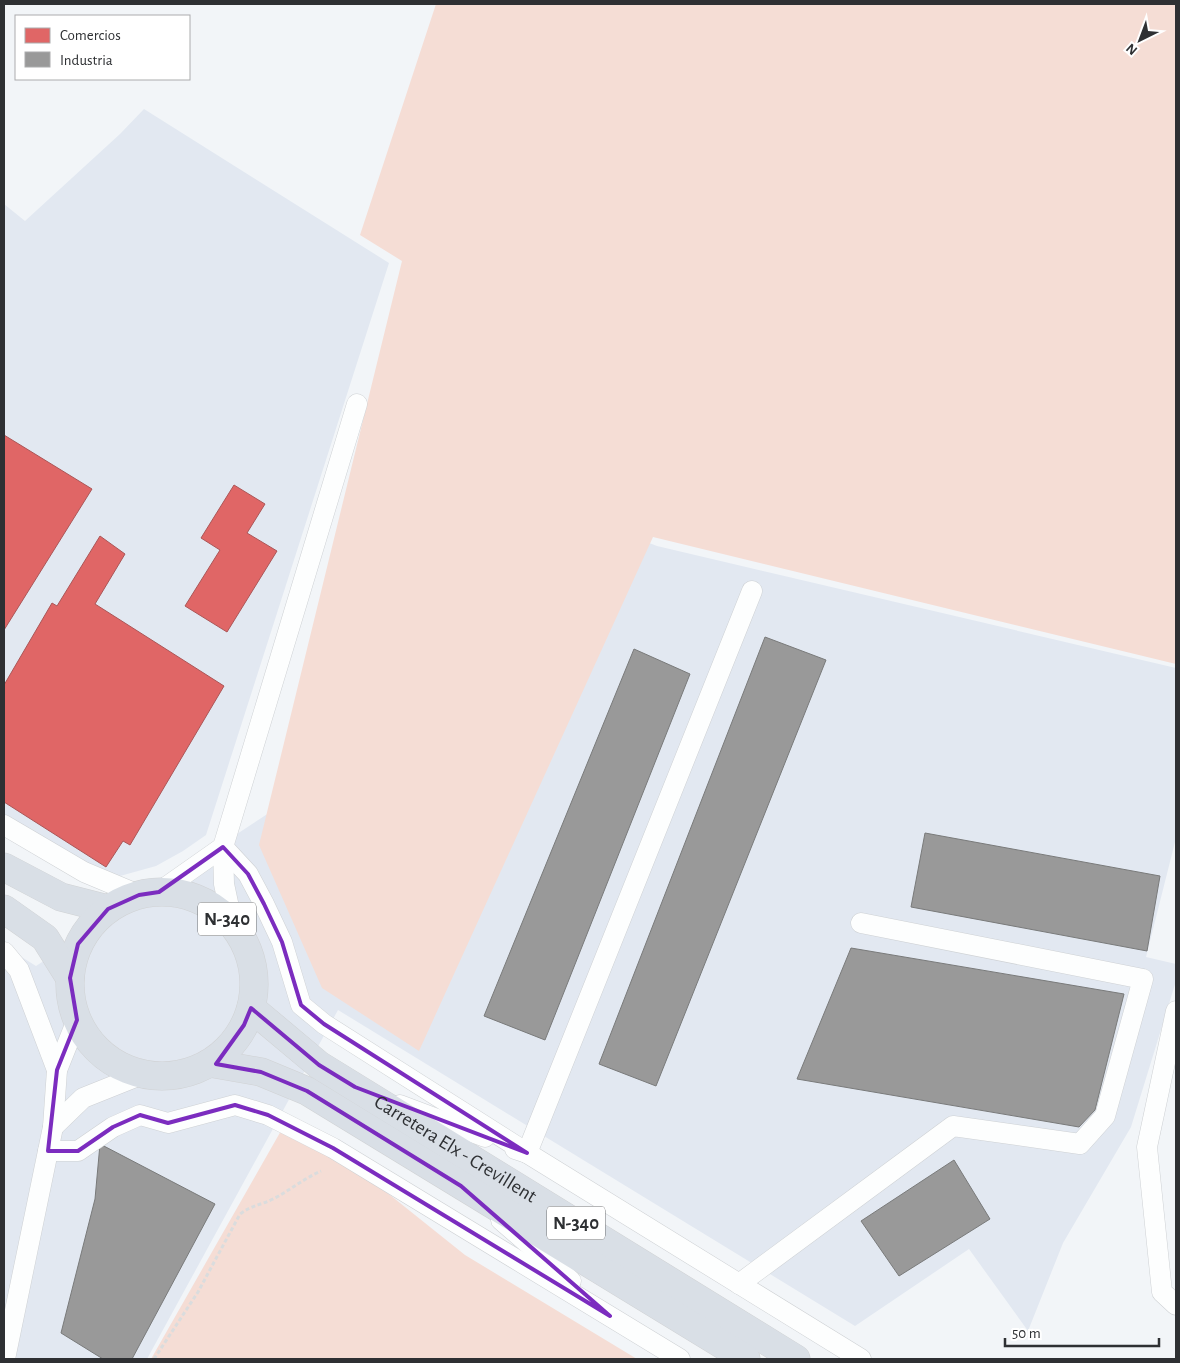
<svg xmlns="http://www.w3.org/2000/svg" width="1180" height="1363" font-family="'Alegreya Sans',sans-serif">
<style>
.built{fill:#e2e8f1}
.green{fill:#f5ddd5}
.shops{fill:#e06666;stroke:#ab5657}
.industry{fill:#999;stroke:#797a7a}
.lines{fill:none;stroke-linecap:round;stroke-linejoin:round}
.minor-casing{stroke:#ced1d4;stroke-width:21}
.highway-casing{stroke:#d0d2d4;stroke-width:29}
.path{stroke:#dadcdd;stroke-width:3;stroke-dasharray:4 2.5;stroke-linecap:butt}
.minor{stroke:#fdfefe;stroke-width:20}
.highway{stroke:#d9dfe6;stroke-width:28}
.marked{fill:none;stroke:#7b2cbf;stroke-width:4;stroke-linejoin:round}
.labels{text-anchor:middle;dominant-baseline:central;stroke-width:5;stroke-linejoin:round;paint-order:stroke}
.shield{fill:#fff;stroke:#6d6e70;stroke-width:1}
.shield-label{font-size:19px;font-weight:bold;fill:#2e3033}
.street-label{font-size:20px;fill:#2e3033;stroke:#fff}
</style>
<rect width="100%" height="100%" fill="#f2f5f8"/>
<g class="built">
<polygon points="144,109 389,263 206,835 183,851 156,866 120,876 84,863 4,815 4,204 25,221 120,134"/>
<polygon points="408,451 657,546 1176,668 1176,838 1146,957 1176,964 1176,981 1131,1127 1063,1243 1028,1331 969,1249 855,1326 338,1010 147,1359 4,1359 4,946 36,966 278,807"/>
</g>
<g class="green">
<polygon points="436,4 1176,4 1176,664 653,537 419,1051 322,988 259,845 402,261 360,235"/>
<polygon points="290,1115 465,1255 637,1359 151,1359"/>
</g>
<g class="shops">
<polygon points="4,435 92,489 4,630"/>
<polygon points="234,485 265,504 247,533 277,551 227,632 185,606 220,550 201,538"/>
<polygon points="100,536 125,554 95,604 224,686 130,845 123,841 106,867 4,802 4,685 52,603 57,606"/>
</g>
<g class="industry">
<polygon points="765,637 826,660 656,1086 599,1064"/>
<polygon points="634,649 690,674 545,1040 484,1016"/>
<polygon points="925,833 1160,876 1147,951 911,907"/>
<polygon points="851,948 1124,994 1095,1110 1079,1127 797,1079"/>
<polygon points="100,1144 215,1204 132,1359 103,1359 61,1333 95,1199"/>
<polygon points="954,1160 990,1219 899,1276 861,1221"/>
</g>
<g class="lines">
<g class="minor-casing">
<g id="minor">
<polyline points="4,825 84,872 139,895"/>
<polyline points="223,847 248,874 264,904 282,942 301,1005 324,1024 527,1153 752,591"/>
<polyline points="159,892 223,847"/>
<polyline points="233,926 224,884 223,847 357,404"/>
<polyline points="4,952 19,970 57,1070"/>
<polyline points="1176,1011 1147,1147 1162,1292 1176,1305"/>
<polyline points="400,1105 485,1137"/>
<polyline points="53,1127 83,1098 143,1074"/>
<polyline points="515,1149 527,1153 861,1359"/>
<polyline points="48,1151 78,1151 113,1127 140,1115 168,1123 235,1105 268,1115 333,1148 680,1359"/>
<polyline points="501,1220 571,1281"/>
<polyline points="739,1284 953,1126 1080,1144 1105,1116 1143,979 861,923"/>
<polyline points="5,1359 53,1127 57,1070 77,1020"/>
</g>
</g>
<g class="highway-casing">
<g id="highway">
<polyline points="4,867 61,897 108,909"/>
<circle cx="162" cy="984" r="92"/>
<polyline points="4,909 45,938 70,978"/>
<path id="s1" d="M251,1008l68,57 477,294"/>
<polyline points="210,1063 261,1072 307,1091 746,1359"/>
</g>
</g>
<path class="path" d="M154,1359l44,-67 42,-78c12,-9 21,-9 33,-15 16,-8 30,-20 48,-28"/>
<use href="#minor" class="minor"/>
<use href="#highway" class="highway"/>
</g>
<path class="marked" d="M223,847l25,27 16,30 18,38 19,63 23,19 203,129 -172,-66 -36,-22 -68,-57 -7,17 -28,39 45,8 46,19 154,95 149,130 -277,-168 -65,-33 -33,-10 -67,18 -28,-8 -27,12 -35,24h-30l9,-81 20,-50 -7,-42 8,-34 30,-35 31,-14 20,-3z"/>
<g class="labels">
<g class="shield">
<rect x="198" y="902.5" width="58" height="33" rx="4"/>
<rect x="547" y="1206.5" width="58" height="33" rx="4"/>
</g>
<g class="shield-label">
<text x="227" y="919">N-340</text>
<text x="576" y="1223">N-340</text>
</g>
<g class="street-label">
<text stroke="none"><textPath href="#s1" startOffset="249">Carretera Elx - Crevillent</textPath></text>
</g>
</g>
<rect width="1180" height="1363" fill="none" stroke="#2e3033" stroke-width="10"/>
<rect x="15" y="15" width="175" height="65" fill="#ffffff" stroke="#abacad"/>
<rect x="25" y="28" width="25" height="15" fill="#e06666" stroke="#abacad"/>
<text x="60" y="40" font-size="15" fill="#2e3033">Comercios</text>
<rect x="25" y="52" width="25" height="15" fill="#999999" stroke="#abacad"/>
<text x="60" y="65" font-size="15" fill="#2e3033">Industria</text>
<g transform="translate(1140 40) rotate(222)" stroke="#ffffff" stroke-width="4" paint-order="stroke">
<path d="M0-4L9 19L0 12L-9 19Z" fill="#2e3033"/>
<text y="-8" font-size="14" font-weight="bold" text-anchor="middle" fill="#2e3033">N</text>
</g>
<path d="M1005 1338v8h154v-8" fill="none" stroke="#2e3033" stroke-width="2.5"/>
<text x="1012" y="1338" font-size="15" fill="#2e3033" stroke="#ffffff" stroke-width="4" paint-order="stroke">50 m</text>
</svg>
